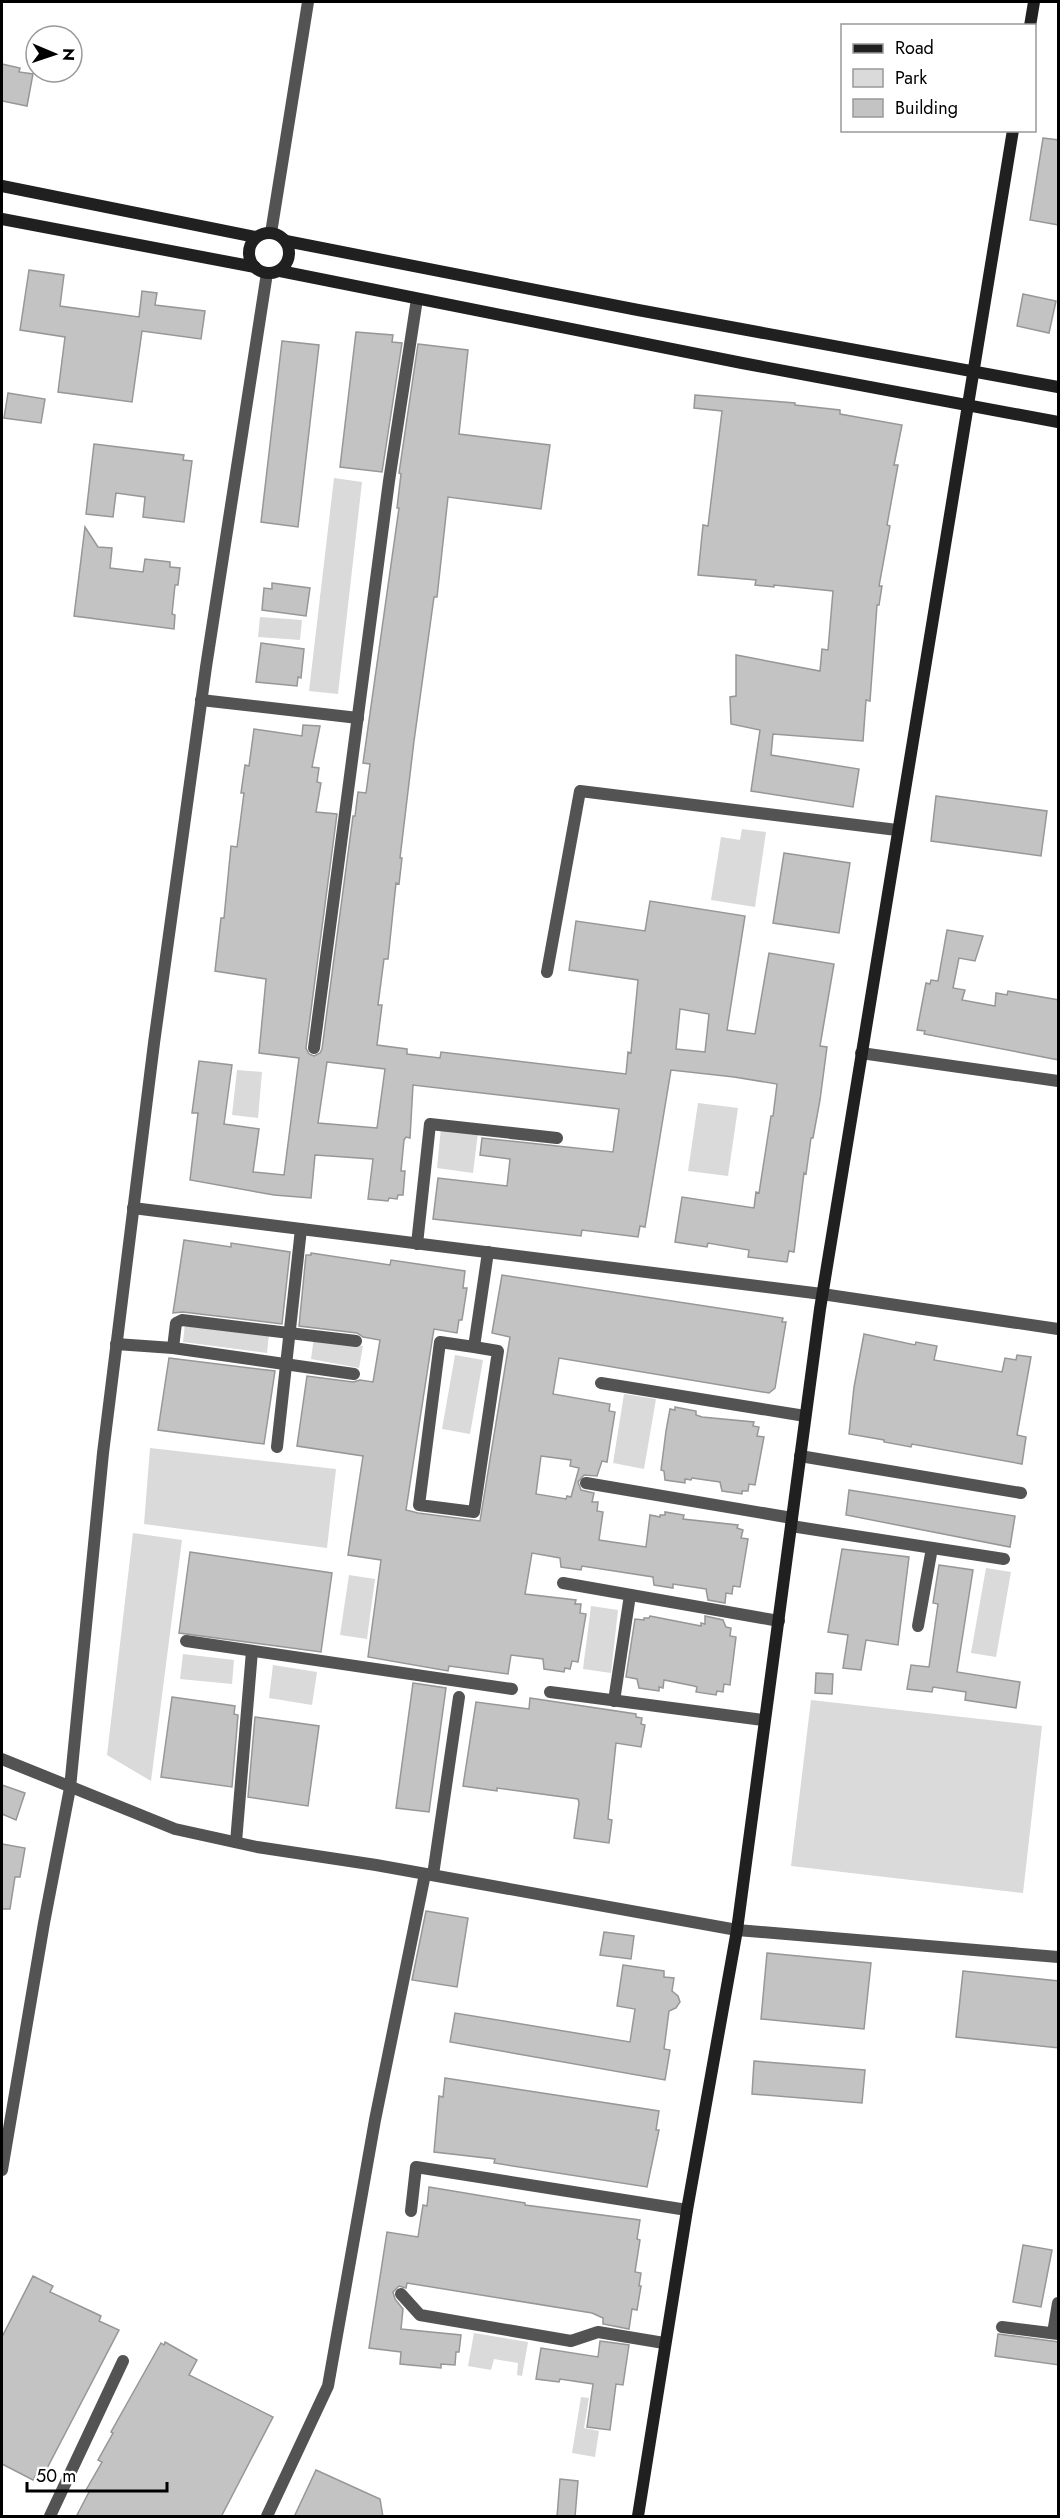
<svg xmlns="http://www.w3.org/2000/svg" width="1060" height="2518" font-family="Jost,sans-serif">
<style>
.green{fill:#dadada}
.building{fill:#c3c3c3;stroke:#979797;stroke-width:1.5;fill-rule:evenodd}
.lines{fill:none;stroke-linecap:round;stroke-linejoin:round}
.street{stroke:#535353;stroke-width:12}
.secondary{stroke:#202020;stroke-width:12}
</style>
<rect width="100%" height="100%" fill="#fff"/>
<g class="green">
<polygon points="334,478 362,482 338,694 309,691"/>
<polygon points="260,617 302,620 300,640 258,637"/>
<polygon points="742,829 766,832 755,907 711,900 721,837 740,840"/>
<polygon points="237,1070 262,1072 258,1118 232,1115"/>
<polygon points="698,1103 738,1108 728,1176 688,1171"/>
<polygon points="441,1128 478,1133 473,1173 437,1168"/>
<polygon points="185,1323 269,1334 267,1353 183,1342"/>
<polygon points="314,1337 363,1346 359,1368 311,1359"/>
<polygon points="455,1355 483,1360 470,1434 442,1429"/>
<polygon points="624,1394 656,1399 644,1469 613,1463"/>
<polygon points="150,1448 336,1469 327,1548 144,1524"/>
<polygon points="133,1533 182,1540 151,1781 107,1755"/>
<polygon points="986,1568 1011,1572 996,1657 971,1653"/>
<polygon points="349,1575 375,1579 367,1639 340,1635"/>
<polygon points="591,1606 618,1610 611,1673 583,1669"/>
<polygon points="183,1654 234,1660 232,1684 180,1679"/>
<polygon points="273,1665 317,1672 312,1705 269,1698"/>
<polygon points="811,1700 1042,1726 1023,1893 791,1866"/>
<polygon points="474,2333 528,2342 522,2376 517,2375 518,2363 494,2359 491,2370 468,2366"/>
<polygon points="581,2397 589,2398 584,2428 599,2431 595,2457 572,2453"/>
</g>
<g class="building">
<polygon points="2,64 20,68 19,72 33,74 27,106 2,101"/>
<polygon points="1043,138 1059,140 1059,225 1030,220"/>
<polygon points="29,270 64,275 60,306 139,317 142,291 157,293 155,305 205,311 201,339 142,331 132,402 58,392 65,337 20,330"/>
<polygon points="1023,294 1056,301 1049,333 1017,326"/>
<polygon points="356,332 393,335 392,342 402,343 382,472 340,467"/>
<polygon points="282,341 319,345 298,527 261,522"/>
<path d="M418,344l50,6 -9,84 91,11 -9,64 -93,-12 -11,100h-3l-20,144 -14,117h2l-3,26 -3,-1 -8,76h-4l-6,46h4l-5,40 30,4v5l33,4 1,-6 185,22 2,-22 3,1 7,-73 -69,-10 7,-49 69,10 5,-30 95,15 -18,114 28,4 14,-81 65,11 -14,82 7,1 -7,53 -7,38h-2l-5,36 -2,-1 -10,79 -5,-1 -2,11 -39,-5 1,-7 -41,-7 -1,4 -32,-5 7,-45 72,11 2,-16 3,1 12,-77h2l4,-32 -43,-7 -63,-7 -26,157 -5,-1 -2,11 -56,-7 -1,6 -148,-17 5,-41 69,8 3,-27 -30,-4 2,-17 131,14 6,-43 -206,-24 -3,53 -4,-1 -2,3 -3,31h4l-2,24h-5l-1,4 -8,-1 -1,3 -20,-2 5,-40 -58,-4 -4,43 -37,-3 -84,-15 8,-67h-6l7,-52 33,4 -8,59 35,5 -6,43 31,3 15,-117 -40,-5 7,-74 -51,-8 6,-53h3l7,-72 6,1 7,-54h-3l4,-28 4,1 5,-37 48,7 1,-11 17,1 -8,41 7,1 -2,14 4,1 -5,29 21,2 -31,234 3,6 5,2 6,-3 2,-4 31,-233h2l3,-24 8,1 4,-29 -7,-1 36,-255h-2l4,-34 -2,-1zM680,1009l29,5 -4,38 -29,-3zM327,1062l58,7 -8,59 -59,-5z"/>
<polygon points="8,393 45,399 41,423 4,418"/>
<polygon points="695,395 795,403 795,405 840,410 840,414 902,425 894,465 898,465 887,525 890,526 879,586 882,586 879,605 877,605 870,701 866,700 863,741 773,734 771,755 859,769 853,807 751,791 760,730 731,724 730,697 736,696 736,655 820,671 822,649 828,650 833,591 774,585 774,587 755,585 756,580 698,575 703,525 708,526 722,411 694,408"/>
<polygon points="94,444 184,455 183,460 192,461 184,522 143,517 145,497 116,493 113,517 86,514"/>
<polygon points="85,527 98,547 112,548 110,568 143,572 145,559 170,562 170,567 180,568 178,585 175,585 172,614 175,615 174,629 74,616"/>
<polygon points="272,583 310,588 306,616 262,610 264,588 272,589"/>
<polygon points="261,643 304,649 301,678 298,677 297,686 256,682"/>
<polygon points="936,796 1047,811 1041,856 931,841"/>
<polygon points="784,853 850,863 839,933 773,923"/>
<polygon points="947,930 983,936 975,961 959,958 953,988 965,990 962,1000 995,1006 996,993 1007,995 1008,991 1059,1000 1059,1060 924,1034 925,1031 917,1030 926,983 930,984 931,980 938,981"/>
<polygon points="184,1240 231,1247 231,1243 290,1252 282,1324 183,1312 173,1313"/>
<path d="M311,1253l79,12 1,-5 74,11 -2,17h4l-5,32h-3l-2,13 -23,-4 -2,12 -26,169 12,3 62,8 30,-184 -18,-4 10,-58 281,43 -1,4h4l-11,66 -6,5 -210,-35 -6,36 57,10 -1,7 6,1 -8,50 -5,-1 -5,15 -13,-1 -6,7 3,8 13,3 -2,9h6l-1,9 6,1 -4,28 47,7 4,-32 10,2v-2h5v-3l19,3 -1,4 55,6 -1,3 6,2 -2,8 7,1 -8,48 -7,-1 -1,8 -6,-1 -1,10 -17,-3 -2,-11 -33,-5v4l-19,-3 -1,-8 -71,-11 -1,4 -20,-3 -1,-9 -28,-5 -7,41 51,6 -1,4h6l-1,9 6,1 -8,48 -6,-1 -2,8 -5,-1 -1,4 -20,-3 -1,-10 -32,-4 -3,19 -59,-8 -1,5 -80,-14 13,-97 -33,-5 15,-99 -66,-10 10,-70 46,6 7,-2 13,2 7,-42 -17,-3 -6,-4 -58,-7 7,-71h5zM541,1456l30,4 -1,6 9,2 -8,29 -4,-1 -1,3 -30,-5z"/>
<polygon points="864,1334 915,1345 916,1342 937,1346 934,1360 1002,1372 1005,1358 1016,1360 1017,1355 1031,1357 1017,1435 1026,1437 1022,1464 912,1444 911,1447 884,1442 884,1440 849,1434 854,1387"/>
<polygon points="169,1358 275,1371 264,1444 158,1430"/>
<polygon points="675,1407 696,1411 696,1415 702,1417 754,1422 753,1426 759,1427 757,1436 764,1437 755,1485 749,1484 748,1491 742,1491 742,1494 722,1491 720,1482 692,1478 691,1480 685,1479 685,1483 665,1480 664,1471 661,1470 666,1431 670,1409 675,1410"/>
<polygon points="849,1490 1015,1516 1010,1547 846,1515"/>
<polygon points="842,1549 909,1557 898,1645 866,1640 861,1670 843,1668 848,1635 828,1632"/>
<polygon points="190,1552 332,1573 321,1652 179,1633"/>
<polygon points="939,1565 973,1570 957,1672 1020,1682 1016,1708 965,1700 966,1692 933,1687 932,1692 907,1689 911,1665 929,1667 938,1604 933,1603"/>
<polygon points="650,1616 701,1626 701,1623 705,1624 705,1616 723,1620 726,1627 731,1628 730,1636 736,1637 730,1685 724,1684 723,1692 717,1691 716,1695 696,1692 697,1687 694,1686 664,1680 663,1688 659,1687 659,1691 639,1688 637,1679 626,1677 635,1619 644,1620 644,1618 649,1618"/>
<polygon points="816,1673 833,1674 832,1694 815,1693"/>
<polygon points="413,1683 446,1688 429,1812 396,1808"/>
<polygon points="172,1697 235,1706 234,1714 238,1715 232,1787 161,1777"/>
<polygon points="530,1698 636,1714 636,1717 642,1718 641,1724 645,1725 641,1747 616,1743 608,1819 612,1820 609,1843 574,1838 579,1803 578,1799 497,1788 497,1791 463,1786 476,1702 529,1709"/>
<polygon points="255,1717 319,1726 308,1806 248,1797"/>
<polygon points="2,1785 25,1793 16,1820 2,1814"/>
<polygon points="2,1844 25,1848 20,1877 15,1877 10,1909 2,1909"/>
<polygon points="426,1911 468,1918 457,1987 412,1980"/>
<polygon points="604,1932 634,1936 631,1959 600,1955"/>
<polygon points="767,1953 871,1963 864,2029 761,2019"/>
<polygon points="623,1965 664,1971 664,1977 674,1978 672,1991 678,1996 680,2002 676,2008 669,2011 664,2049 670,2050 665,2080 450,2042 455,2013 630,2042 635,2009 617,2006"/>
<polygon points="963,1971 1059,1981 1059,2048 956,2037"/>
<polygon points="754,2061 865,2070 862,2103 752,2094"/>
<polygon points="445,2078 659,2111 656,2130 659,2130 647,2187 494,2163 495,2159 434,2152 439,2096 443,2097"/>
<polygon points="429,2187 525,2203 525,2205 640,2220 637,2239 640,2240 635,2272 641,2273 639,2286 641,2286 637,2310 632,2309 629,2329 603,2324 603,2318 592,2313 407,2283 406,2288 399,2286 393,2292 395,2299 403,2309 401,2329 461,2335 459,2352 456,2352 455,2365 441,2364 441,2368 400,2364 401,2352 369,2348 387,2232 418,2237 423,2205 427,2206"/>
<polygon points="1023,2245 1052,2250 1041,2307 1013,2302"/>
<polygon points="33,2276 53,2286 50,2292 101,2316 99,2321 119,2330 43,2476 37,2473 33,2480 2,2464 2,2337"/>
<polygon points="998,2334 1059,2342 1059,2365 995,2356"/>
<polygon points="600,2341 629,2345 623,2385 616,2384 610,2430 587,2427 593,2384 560,2379 559,2382 536,2379 541,2348 598,2357"/>
<polygon points="165,2342 197,2360 189,2375 273,2417 221,2517 76,2517 89,2492 86,2490 102,2462 98,2460 113,2433 111,2432 161,2343 164,2345"/>
<polygon points="316,2470 380,2499 383,2517 294,2517"/>
<polygon points="560,2479 578,2481 575,2517 557,2517"/>
</g>
<g class="lines">
<g class="street">
<polyline points="271,233 308,2"/>
<polyline points="201,700 358,718"/>
<polyline points="547,972 580,791 897,830"/>
<polyline points="314,1048 389,481 417,299"/>
<polyline points="861,1053 1058,1081"/>
<polyline points="133,1208 822,1294 1058,1329"/>
<polyline points="417,1244 430,1124 557,1138"/>
<polyline points="116,1344 173,1348"/>
<polyline points="474,1347 440,1342 419,1505 474,1512 498,1351 474,1347 488,1252"/>
<polyline points="354,1374 173,1348 176,1323 182,1320 356,1341"/>
<polyline points="601,1383 805,1416"/>
<polyline points="277,1447 301,1229"/>
<polyline points="800,1456 1021,1493"/>
<polyline points="586,1483 792,1518"/>
<polyline points="791,1526 1004,1559"/>
<polyline points="563,1583 779,1621"/>
<polyline points="918,1626 932,1548"/>
<polyline points="186,1641 512,1689"/>
<polyline points="550,1692 763,1720"/>
<polyline points="614,1701 630,1595"/>
<polyline points="2,1759 175,1829 257,1847 376,1865 737,1930 1058,1957"/>
<polyline points="236,1842 252,1651"/>
<polyline points="433,1875 459,1697"/>
<polyline points="2,2170 44,1923 70,1788 103,1453 154,1043 206,667 267,273"/>
<polyline points="411,2211 416,2167 687,2210"/>
<polyline points="401,2294 420,2315 571,2341 598,2332 664,2343"/>
<polyline points="1002,2327 1058,2334"/>
<polyline points="1053,2333 1058,2303"/>
<polyline points="50,2516 123,2361"/>
<polyline points="267,2516 328,2386 375,2120 425,1874"/>
</g>
<g class="secondary">
<polyline points="1030,26 1034,2"/>
<polyline points="2,186 256,237"/>
<polyline points="2,219 255,267"/>
<circle cx="269" cy="253" r="20"/>
<polyline points="286,241 638,310 1058,387"/>
<polyline points="280,271 742,363 1058,422"/>
<polyline points="638,2516 687,2210 737,1930 820,1309 1013,130"/>
</g>
</g>
<rect width="1060" height="2518" fill="none" stroke="#000000" stroke-width="6"/>
<rect x="841" y="24" width="195" height="108" fill="#ffffff" stroke="#999999" stroke-width="1.5"/>
<rect x="853" y="44" width="30" height="9" fill="#202020" stroke="#999999" stroke-width="1.5"/>
<text x="895" y="54" font-size="18" fill="#000000">Road</text>
<rect x="853" y="69" width="30" height="18" fill="#dadada" stroke="#999999" stroke-width="1.5"/>
<text x="895" y="84" font-size="18" fill="#000000">Park</text>
<rect x="853" y="99" width="30" height="18" fill="#c3c3c3" stroke="#999999" stroke-width="1.5"/>
<text x="895" y="114" font-size="18" fill="#000000">Building</text>
<g transform="translate(54 54) rotate(92)"><circle r="28" fill="#ffffff" stroke="#999999" stroke-width="1.5"/>
<path d="M0-4.5L10 22L0 15L-10 22Z" fill="#000000"/>
<text y="-9" font-size="16" font-weight="bold" text-anchor="middle" fill="#000000">N</text>
</g>
<path d="M27 2482v9h140v-9" fill="none" stroke="#000000" stroke-width="3"/>
<text x="36" y="2482" font-size="18" fill="#000000" stroke="#ffffff" stroke-width="4.5" paint-order="stroke">50 m</text>
</svg>
